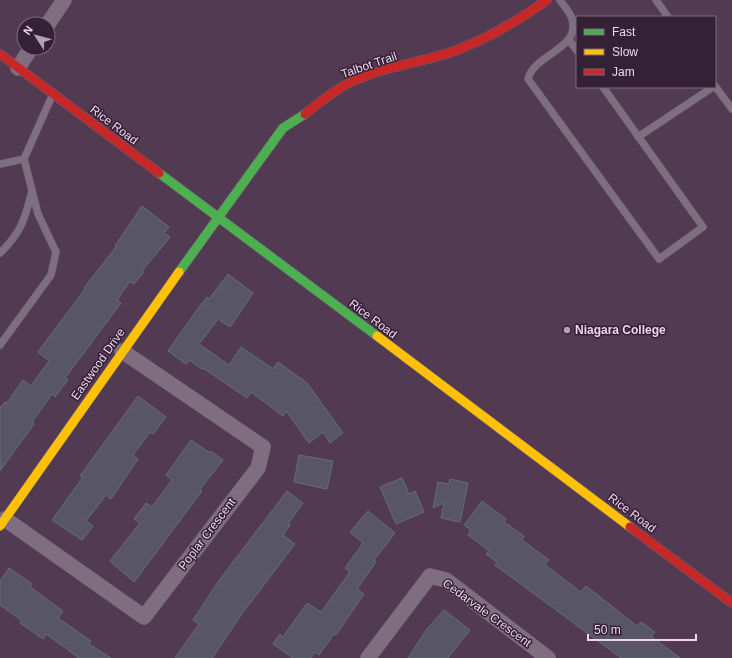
<svg xmlns="http://www.w3.org/2000/svg" width="732" height="658" font-family="Arial,sans-serif">
<style>
.building{fill:#585664;stroke:#656d7a}
.lines{fill:none;stroke-linecap:round;stroke-linejoin:round}
.lane-casing{stroke:#6c586e;stroke-width:8}
.street-casing{stroke:#6c586e;stroke-width:16}
.fast-casing{stroke:#6c586e;stroke-width:10}
.slow-casing{stroke:#6c586e;stroke-width:10}
.jam-casing{stroke:#6c586e;stroke-width:10}
.lane{stroke:#7f6e80;stroke-width:7}
.street{stroke:#7f6e80;stroke-width:15}
.fast{stroke:#4caf50;stroke-width:9}
.slow{stroke:#ffc107;stroke-width:9}
.jam{stroke:#c62828;stroke-width:9}
.poi-dot{fill:#b79eb8;stroke:#342135;stroke-width:1.5}
.labels{text-anchor:middle;dominant-baseline:central;stroke-width:3;stroke-linejoin:round;paint-order:stroke}
.street-label{font-size:12px;fill:#eed4ef;stroke:#342135}
.poi-label{font-size:12px;font-weight:bold;fill:#eed4ef;stroke:#342135;text-anchor:start}
</style>
<rect width="100%" height="100%" fill="#513a52"/>
<g class="building">
<polygon points="142,206 169,227 164,233 170,237 142,271 144,272 134,284 130,281 117,300 121,303 65,378 68,380 55,397 52,394 32,422 34,424 0,471 0,408 5,402 7,403 23,380 31,386 49,361 38,352 85,289 84,288 116,247 115,246"/>
<polygon points="228,274 253,293 230,327 218,319 199,344 229,365 241,347 273,369 278,362 307,383 343,433 330,443 323,432 309,443 286,411 283,416 251,392 247,398 203,368 202,369 189,360 186,364 168,351 199,307 207,297 209,299"/>
<polygon points="138,396 166,417 153,434 150,432 133,455 138,459 111,499 106,495 86,521 93,526 82,540 52,520 83,477 80,476"/>
<polygon points="191,440 210,453 211,451 223,460 200,489 202,491 134,582 110,561 140,523 134,519 146,503 152,507 172,480 166,475"/>
<polygon points="299,455 333,461 327,489 294,482"/>
<polygon points="402,478 409,494 415,491 424,512 396,524 380,487"/>
<polygon points="450,479 468,483 460,522 441,518 444,503 433,508 438,482 449,484"/>
<polygon points="287,491 303,503 288,524 290,525 283,535 295,544 244,611 212,658 175,658 199,624 193,620 218,582"/>
<polygon points="482,501 506,519 504,522 524,536 522,540 549,560 545,565 581,592 586,586 637,626 641,622 655,632 651,636 680,658 621,658 495,565 497,562 486,554 489,551 468,535 471,530 464,525"/>
<polygon points="368,511 395,533 374,560 376,562 357,589 364,594 336,635 334,634 319,655 315,652 311,658 293,658 273,644 280,634 283,637 307,603 321,612 350,572 345,568 363,543 350,532"/>
<polygon points="9,568 32,584 30,587 63,611 58,618 91,641 89,644 111,658 79,658 46,634 43,639 20,623 22,621 0,605 0,581"/>
<polygon points="444,610 470,630 448,658 408,658 427,629"/>
</g>
<g class="lines">
<g class="lane-casing">
<g id="lane">
<path d="M560,0c4,6 10,12 12,19 9,30 -38,35 -44,60l131,180 44,-32 -100,-140"/>
<polyline points="656,0 668,17"/>
<polyline points="569,40 577,51"/>
<polyline points="715,86 732,109"/>
<polyline points="638,137 713,87"/>
<polyline points="0,164 24,159"/>
<path d="M0,253c21,-20 25,-34 32,-62"/>
<polyline points="0,345 51,275 56,252 38,214 24,159 52,96"/>
</g>
</g>
<g class="street-casing">
<g id="street">
<polyline points="48,24 64,0"/>
<polyline points="18,68 31,48"/>
<polyline points="5,519 144,617 258,468 263,447 122,351"/>
<polyline points="368,658 430,576 446,580 548,658"/>
</g>
</g>
<g class="fast-casing">
<g id="fast">
<polyline points="159,173 377,336"/>
<polyline points="179,272 283,128 305,114"/>
</g>
</g>
<g class="slow-casing">
<g id="slow">
<polyline points="377,336 630,527"/>
<polyline points="0,526 179,272"/>
</g>
</g>
<g class="jam-casing">
<g id="jam">
<polyline points="0,54 159,173"/>
<path d="M305,114c14,-11 28,-23 44,-31 34,-17 73,-20 108,-33 32,-12 62,-30 90,-50"/>
<polyline points="630,527 732,603"/>
</g>
</g>
<use href="#lane" class="lane"/>
<use href="#street" class="street"/>
<use href="#fast" class="fast"/>
<use href="#slow" class="slow"/>
<use href="#jam" class="jam"/>
</g>
<circle class="poi-dot" cx="567" cy="330" r="4"/>
<g class="labels">
<g class="street-label">
<text transform="translate(369 65) rotate(-19)">Talbot Trail</text>
<text transform="translate(114 125) rotate(37)">Rice Road</text>
<text transform="translate(373 319) rotate(37)">Rice Road</text>
<text transform="translate(98 364) rotate(-55)">Eastwood Drive</text>
<text transform="translate(632 513) rotate(37)">Rice Road</text>
<text transform="translate(207 534) rotate(-53)">Poplar Crescent</text>
<text transform="translate(487 613) rotate(36)">Cedarvale Crescent</text>
</g>
<g class="poi-label">
<text x="575" y="330">Niagara College</text>
</g>
</g>
<rect x="576" y="16" width="140" height="72" fill="#342135" stroke="#7e697f"/>
<rect x="584" y="29" width="20" height="6" fill="#4caf50" stroke="#7e697f"/>
<text x="612" y="36" font-size="12" fill="#eed4ef">Fast</text>
<rect x="584" y="49" width="20" height="6" fill="#ffc107" stroke="#7e697f"/>
<text x="612" y="56" font-size="12" fill="#eed4ef">Slow</text>
<rect x="584" y="69" width="20" height="6" fill="#c62828" stroke="#7e697f"/>
<text x="612" y="76" font-size="12" fill="#eed4ef">Jam</text>
<g transform="translate(36 36) rotate(306)"><circle r="19" fill="#342135" stroke="#7e697f"/>
<path d="M0-3L7 15L0 10L-7 15Z" fill="#b79eb8"/>
<text y="-6" font-size="11" font-weight="bold" text-anchor="middle" fill="#eed4ef">N</text>
</g>
<path d="M588 634v6h108v-6" fill="none" stroke="#eed4ef" stroke-width="2"/>
<text x="594" y="634" font-size="12" fill="#eed4ef" stroke="#342135" stroke-width="3" paint-order="stroke">50 m</text>
</svg>
